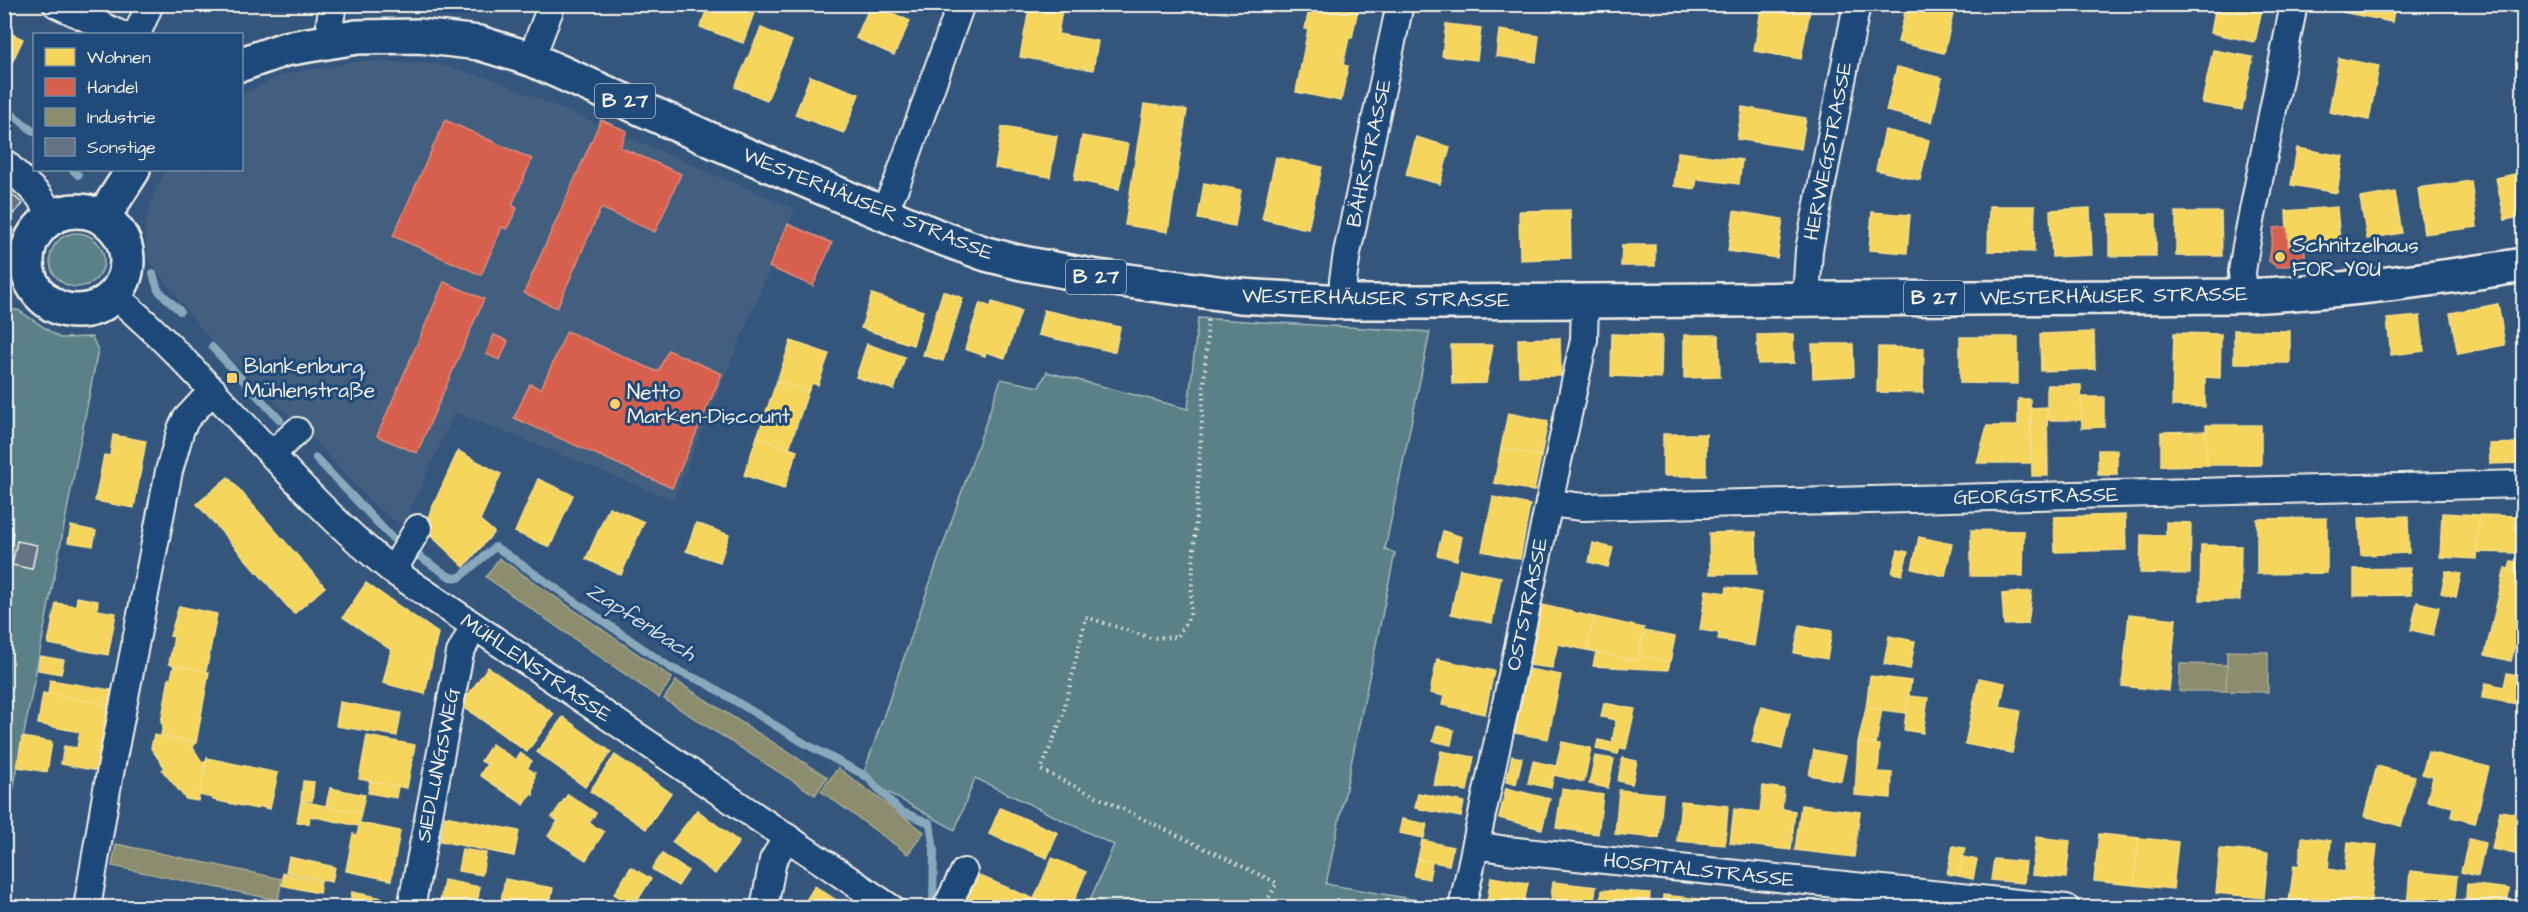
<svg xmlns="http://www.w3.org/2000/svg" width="2528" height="912" font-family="'Architects Daughter',sans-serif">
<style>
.built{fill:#425e7f}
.green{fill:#5a8187;stroke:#a7b9b8;stroke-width:1.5}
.homes{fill:#f6d55c;stroke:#f5dd86;stroke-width:1.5}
.shops{fill:#d6604d;stroke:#df8c7c;stroke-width:1.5}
.industry{fill:#8c8c6e;stroke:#abaa93;stroke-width:1.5}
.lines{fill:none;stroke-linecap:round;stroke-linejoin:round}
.stream{stroke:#88a8bb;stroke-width:8}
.building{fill:#647284;stroke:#f4f1e8;stroke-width:1.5}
.minor-casing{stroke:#f4f1e8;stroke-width:30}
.major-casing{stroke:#f4f1e8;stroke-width:38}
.path{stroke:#f4f1e8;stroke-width:4;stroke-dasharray:1.5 4.5;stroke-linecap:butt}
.minor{stroke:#1f4a7a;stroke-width:26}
.major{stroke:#1f4a7a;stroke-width:33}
.poi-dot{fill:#ffd166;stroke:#1f4a7a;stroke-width:2}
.labels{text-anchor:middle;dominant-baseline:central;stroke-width:6;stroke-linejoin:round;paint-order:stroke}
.shield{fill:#1f4a7a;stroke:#b4bfc7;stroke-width:1.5}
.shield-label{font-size:20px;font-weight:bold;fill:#f4f1e8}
.street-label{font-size:21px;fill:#f4f1e8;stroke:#1f4a7a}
.poi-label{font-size:21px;fill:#f4f1e8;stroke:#1f4a7a;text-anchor:start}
.water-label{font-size:22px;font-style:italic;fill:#d9dfdd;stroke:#1f4a7a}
</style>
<rect width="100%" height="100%" fill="#34567d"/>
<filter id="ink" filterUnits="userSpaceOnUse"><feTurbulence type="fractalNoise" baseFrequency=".0167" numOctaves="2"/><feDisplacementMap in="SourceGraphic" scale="12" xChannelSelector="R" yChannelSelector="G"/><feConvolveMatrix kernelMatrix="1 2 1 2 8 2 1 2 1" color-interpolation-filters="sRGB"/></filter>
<g filter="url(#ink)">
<polygon class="built" points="361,61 437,64 493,79 795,209 673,500 455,412 403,526 376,507 306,432 205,334 148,259 145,223 156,188 166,170 242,170 242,95 284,74"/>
<g class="green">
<circle cx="77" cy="260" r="27"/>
<polygon points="5,309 18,310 60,338 92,337 98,350 5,832"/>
<polygon points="1198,318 1430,332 1385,549 1395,553 1326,884 1445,905 1445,907 1087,907 1114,845 975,778 955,830 862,778 1001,379 1039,387 1047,372 1188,409"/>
</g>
<g class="homes">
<polygon points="709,4 732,4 754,13 743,43 700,27"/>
<polygon points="871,4 910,21 894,55 856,38"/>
<polygon points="1030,4 1063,4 1058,34 1098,41 1093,70 1020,57"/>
<polygon points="1310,4 1359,4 1352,38 1349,38 1343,65 1348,66 1341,101 1296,92 1308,29 1305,29"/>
<polygon points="1762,4 1811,4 1801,59 1754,51"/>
<polygon points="1907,4 1953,14 1944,53 1898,42"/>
<polygon points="2216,4 2263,4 2255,42 2211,33"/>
<polygon points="2343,4 2395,4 2392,22 2342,12"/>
<polygon points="1446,24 1481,28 1477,60 1442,56"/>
<polygon points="761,28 792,41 767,100 735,87"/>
<polygon points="4,30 23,39 4,79"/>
<polygon points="1499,30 1539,36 1536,62 1496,56"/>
<polygon points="2213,50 2253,57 2242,110 2202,103"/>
<polygon points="2339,58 2379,66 2369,120 2329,112"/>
<polygon points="1897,67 1942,78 1932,122 1886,111"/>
<polygon points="810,76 859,94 844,133 795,115"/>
<polygon points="1144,104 1187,110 1168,232 1125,225"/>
<polygon points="1742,107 1806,118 1801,149 1737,139"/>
<polygon points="1002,127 1057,136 1050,177 995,168"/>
<polygon points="1885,130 1929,140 1920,180 1876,170"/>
<polygon points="1082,136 1128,144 1119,189 1074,180"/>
<polygon points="1416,137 1450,147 1440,184 1406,175"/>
<polygon points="2297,148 2343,156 2337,193 2291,185"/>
<polygon points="1678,152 1742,160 1739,184 1697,179 1695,189 1674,186"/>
<polygon points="1276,157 1322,167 1308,229 1262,219"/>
<polygon points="2524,172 2524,216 2505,220 2496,178"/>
<polygon points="2471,181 2477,227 2424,234 2418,188"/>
<polygon points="1204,183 1241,190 1235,226 1198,219"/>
<polygon points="2395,192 2402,233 2367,239 2360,198"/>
<polygon points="1989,206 2035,206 2034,252 1988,251"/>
<polygon points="2337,207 2340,243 2288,247 2286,211"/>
<polygon points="2090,208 2092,255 2052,257 2050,210"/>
<polygon points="1570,210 1571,258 1520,260 1519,211"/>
<polygon points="1734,211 1783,219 1777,258 1728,251"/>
<polygon points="1872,212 1910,215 1907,253 1869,250"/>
<polygon points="2176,212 2221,212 2222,256 2176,256"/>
<rect x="2109" y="214" width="47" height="42"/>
<polygon points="1622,245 1655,245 1655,266 1621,266"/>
<polygon points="943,291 963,298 943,361 923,355"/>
<polygon points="872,294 923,311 913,345 861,328"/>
<polygon points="992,302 1021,311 1005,358 986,352 985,356 965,349 980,303 991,307"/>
<polygon points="2498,304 2505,345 2458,354 2450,313"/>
<polygon points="1044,310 1120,327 1115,352 1038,335"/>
<polygon points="2420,316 2424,351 2391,355 2387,319"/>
<polygon points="2234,330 2290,331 2290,363 2234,363"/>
<polygon points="2094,332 2095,369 2041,371 2040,334"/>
<polygon points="2174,333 2221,334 2220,378 2205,377 2205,407 2172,406"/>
<polygon points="1612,334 1662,336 1661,378 1611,376"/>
<polygon points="1793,334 1794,363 1758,364 1757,335"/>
<polygon points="1684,335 1719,335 1720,377 1684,378"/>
<polygon points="1960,337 2018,337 2018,384 1960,383"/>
<polygon points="1560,338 1561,376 1519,376 1518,339"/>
<polygon points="791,341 829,354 818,385 812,383 808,392 777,381"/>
<polygon points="867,344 905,357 894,390 856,377"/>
<polygon points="1812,344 1853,344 1854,376 1813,378"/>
<polygon points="1451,345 1493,345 1486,383 1452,384"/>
<polygon points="1878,347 1924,348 1923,393 1877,392"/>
<polygon points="777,381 808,392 789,448 757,437"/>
<polygon points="2047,385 2081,385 2082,420 2047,420"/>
<polygon points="2081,397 2104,397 2104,427 2082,428"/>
<polygon points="2018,399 2030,399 2031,463 1977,463 1987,426 2018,426"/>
<polygon points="2047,407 2048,476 2032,476 2031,408"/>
<polygon points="1508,413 1548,421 1541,456 1501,448"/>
<polygon points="2206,425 2261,425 2261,465 2207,465"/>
<polygon points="2206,431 2207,465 2161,466 2161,432"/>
<rect x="1663" y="434" width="43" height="42"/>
<polygon points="113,435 146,441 134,508 95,501 104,455 110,456"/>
<polygon points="757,437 797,451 784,489 744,475"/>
<polygon points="2524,443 2524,463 2490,464 2489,444"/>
<polygon points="1501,448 1541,456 1534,491 1494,483"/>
<rect x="2098" y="450" width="19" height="25"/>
<polygon points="458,451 501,474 480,520 494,532 464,567 423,528"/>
<polygon points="228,477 325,587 294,614 197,504"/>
<polygon points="538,479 573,495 550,547 515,532"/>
<polygon points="1493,497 1530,505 1520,559 1482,551"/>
<polygon points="609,507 644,522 621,575 586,559"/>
<polygon points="2442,513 2479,515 2477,559 2440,557"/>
<polygon points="2125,515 2126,550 2055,552 2054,517"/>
<polygon points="2479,515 2517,516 2516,553 2477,552"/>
<polygon points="2408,516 2409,553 2361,555 2359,518"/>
<polygon points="2327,518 2327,573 2257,574 2257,519"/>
<polygon points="2166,522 2191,523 2190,574 2140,573 2141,535 2166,536"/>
<polygon points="696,523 729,535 720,562 686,551"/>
<polygon points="71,526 96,531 93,546 68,542"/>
<polygon points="1971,530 2024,531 2023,576 1971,576"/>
<polygon points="1443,531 1462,537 1457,560 1437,555"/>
<polygon points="1756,532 1757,574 1710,574 1709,533"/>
<polygon points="1919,537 1952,544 1945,576 1912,569"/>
<polygon points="1593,543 1613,548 1608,567 1589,562"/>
<polygon points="2201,545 2241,546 2240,600 2200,600"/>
<polygon points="1898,550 1908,552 1902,575 1892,573"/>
<polygon points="2511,561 2524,563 2524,572 2509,569"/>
<polygon points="2410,568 2411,595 2354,596 2354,569"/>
<polygon points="2505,568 2524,572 2524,607 2511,661 2485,655"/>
<polygon points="1460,569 1501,577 1492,623 1451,614"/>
<polygon points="2446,571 2461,574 2456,597 2441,593"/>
<polygon points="366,583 438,633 425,694 383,683 391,650 343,617"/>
<polygon points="1727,587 1762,593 1754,646 1718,640 1719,633 1700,630 1706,590 1726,593"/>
<polygon points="2032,591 2028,624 2004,625 2002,594"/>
<polygon points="77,597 98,601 97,610 116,613 108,655 48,644 56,603 76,606"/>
<polygon points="2417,602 2439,607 2433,635 2411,630"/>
<polygon points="1542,605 1594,617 1587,650 1558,644 1552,668 1529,665"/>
<polygon points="179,606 217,614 206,671 169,664 174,637 170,636"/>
<polygon points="2129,614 2176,619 2169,691 2122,686"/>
<polygon points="1594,617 1644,628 1637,661 1587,650"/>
<polygon points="1800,625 1832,631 1827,659 1794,653"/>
<polygon points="1644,631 1675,637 1670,662 1639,655"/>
<polygon points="1889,636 1915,641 1910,669 1884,664"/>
<polygon points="1596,652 1637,661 1639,655 1670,662 1668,670 1593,666"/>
<polygon points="40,656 64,660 61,674 38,670"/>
<polygon points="1437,659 1494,671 1485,714 1442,705 1444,696 1430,693"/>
<polygon points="174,665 209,672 196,743 161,736 163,724 161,723 169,678 171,679"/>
<polygon points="488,667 554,714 527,752 461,705"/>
<polygon points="1528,669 1561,675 1548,739 1515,733"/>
<polygon points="2507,673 2524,676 2524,705 2482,698 2486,683 2504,687"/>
<polygon points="1870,676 1911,681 1906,713 1866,708"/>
<polygon points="1979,678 2005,683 2000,707 2020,711 2012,753 1965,744"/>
<polygon points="50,680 111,690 108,705 48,694"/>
<polygon points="43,693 110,705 98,771 61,764 64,746 77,748 80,732 38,724"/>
<polygon points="1908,696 1928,698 1923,733 1904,730"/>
<polygon points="340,702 401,713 397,736 336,726"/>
<polygon points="1604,703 1635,709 1626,749 1620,748 1618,754 1596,749 1598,740 1612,743 1616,720 1601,717"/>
<polygon points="1761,706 1790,713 1782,749 1752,742"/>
<polygon points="1866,708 1882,709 1876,744 1858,743"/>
<polygon points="563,717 611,752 585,787 537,752"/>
<polygon points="1437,726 1454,730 1451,745 1433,741"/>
<polygon points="154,735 194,743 193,748 202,762 206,762 198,801 186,799 162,770 165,768 151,748"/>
<polygon points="367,736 415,745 407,788 359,779"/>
<polygon points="22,737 52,742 47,772 17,767"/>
<polygon points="1562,742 1591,748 1584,782 1554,775"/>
<polygon points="1858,743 1880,745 1878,772 1892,773 1891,798 1855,795"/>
<polygon points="492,744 516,760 520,753 532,761 527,768 535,773 533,795 531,794 524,805 480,775 487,764 481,761"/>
<polygon points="1814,750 1846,756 1841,781 1809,775"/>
<polygon points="1441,751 1474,757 1467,791 1434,785"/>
<polygon points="2428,752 2489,767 2475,823 2451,817 2453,807 2427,801 2433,777 2422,774"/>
<polygon points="615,755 671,793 646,829 590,791"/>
<polygon points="1512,756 1522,758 1516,784 1506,782"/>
<polygon points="1595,756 1614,759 1608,788 1589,784"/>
<polygon points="207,758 278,773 270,809 258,806 257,809 213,800 213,798 199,795"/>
<polygon points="1622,758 1637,761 1632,784 1618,781"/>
<polygon points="1533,761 1556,766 1551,788 1528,783"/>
<polygon points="2377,766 2415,776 2401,826 2364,816"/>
<polygon points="303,781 314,782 312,801 301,800"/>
<polygon points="370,781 398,786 396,798 368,793"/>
<polygon points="1763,786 1784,789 1782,809 1795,811 1791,850 1730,843 1734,809 1760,812"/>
<polygon points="330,788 365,795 361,813 326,806"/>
<polygon points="1506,788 1550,799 1542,829 1499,818"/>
<polygon points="1562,789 1603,795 1598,834 1556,828"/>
<polygon points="1619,790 1663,794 1659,838 1615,834"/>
<polygon points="1418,793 1464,802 1461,817 1415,808"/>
<polygon points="568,794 596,813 589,823 604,832 586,860 548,836 558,821 552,817"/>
<polygon points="301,801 361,813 359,826 310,816 309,824 297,822"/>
<polygon points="1681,801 1728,806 1725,845 1677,841"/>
<polygon points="1801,805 1860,812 1854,857 1795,850"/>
<polygon points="1000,808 1058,833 1047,858 989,834"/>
<polygon points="697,810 739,842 715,874 672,842"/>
<polygon points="2500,811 2524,815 2524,856 2492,849"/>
<polygon points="445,816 519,831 514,856 440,841"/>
<polygon points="1402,819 1427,824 1424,838 1399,833"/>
<polygon points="360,823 400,831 391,880 346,871 353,834 357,835"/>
<polygon points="2099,834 2139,838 2134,885 2094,881"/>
<polygon points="2036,837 2070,841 2066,878 2032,875"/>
<polygon points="2302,837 2331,841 2328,869 2345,872 2348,842 2377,845 2370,908 2336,908 2289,902 2294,865 2299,866"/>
<polygon points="2139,838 2178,842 2173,889 2134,885"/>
<polygon points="2469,839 2485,843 2478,876 2461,872"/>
<polygon points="1422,840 1453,847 1449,865 1418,859"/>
<polygon points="1953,846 1965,848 1959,876 1947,874"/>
<polygon points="462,849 486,853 482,875 458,871"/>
<polygon points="2220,849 2268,853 2264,898 2216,893"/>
<polygon points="662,854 688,871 678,886 652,869"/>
<polygon points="289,857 335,867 332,882 286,872"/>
<polygon points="1963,857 1977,860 1973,879 1959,876"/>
<polygon points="1052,858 1086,872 1071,908 959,906 973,873 1034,899"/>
<polygon points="1418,859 1432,862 1429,879 1414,876"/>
<polygon points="1994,859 2026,862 2024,883 1991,880"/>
<polygon points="631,867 651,879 634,906 614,894"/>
<polygon points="2410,871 2457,876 2454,908 2407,908"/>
<polygon points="283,873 321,881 319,893 281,885"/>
<polygon points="1491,877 1528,883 1523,908 1486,908"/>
<polygon points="505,879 553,888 549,908 500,906"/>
<polygon points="444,880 480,887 476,908 439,908"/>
<polygon points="1553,882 1596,887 1593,908 1550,908"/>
<polygon points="2467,884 2509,889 2507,908 2465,908"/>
<polygon points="815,886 848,908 801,908"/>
<polygon points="1602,890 1650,893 1649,908 1600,908"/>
<polygon points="352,892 393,900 392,908 349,908"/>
<polygon points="1663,895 1708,900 1707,908 1662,908"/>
<polygon points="593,901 629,908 592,908"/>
</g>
<g class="shops">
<polygon points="445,120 532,159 512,205 517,208 507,229 502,227 481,275 393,236"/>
<polygon points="601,120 627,131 620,147 681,174 655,232 601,208 557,308 524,293"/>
<polygon points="788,224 832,243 813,286 769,267"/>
<polygon points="2287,227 2288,247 2304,245 2306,263 2277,267 2269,261 2274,228"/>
<polygon points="444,282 484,299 417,453 377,436"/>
<polygon points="567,331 658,372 668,350 722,374 672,488 514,418 530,384 541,389"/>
<polygon points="494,335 508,341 500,360 486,354"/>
</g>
<g class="industry">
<polygon points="499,558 672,678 659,698 486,577"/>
<polygon points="2227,651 2268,652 2268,692 2226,691"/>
<polygon points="2180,664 2227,665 2226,691 2179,691"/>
<polygon points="676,681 827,777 815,795 664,699"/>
<polygon points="838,768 924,832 908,854 821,791"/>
<polygon points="116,844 282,879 278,900 112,866"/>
</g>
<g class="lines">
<g class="stream">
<polyline points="4,111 12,114 34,132"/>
<polyline points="73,170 78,175"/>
<polyline points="153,274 158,290 180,311"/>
<polyline points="212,347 280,420"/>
<polyline points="316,458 392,538 450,577 459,578 495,547 502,551 671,668 706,683 804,743 866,776 900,811 930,823 934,850 933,904"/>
</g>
</g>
<g class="building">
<polygon points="4,187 23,204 4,223"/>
<polygon points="4,530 13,532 11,549 4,548"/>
<polygon points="17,541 37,545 32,569 12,565"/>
</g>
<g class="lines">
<g class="minor-casing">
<g id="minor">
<polyline points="56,4 120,34"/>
<polyline points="333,4 330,22 334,41"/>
<polyline points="137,34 150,4"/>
<polyline points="531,59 552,4"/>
<polyline points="4,162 38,195 53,216"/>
<polyline points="883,213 897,183 961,4"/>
<path d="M114,295c100,84 176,194 279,276l498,337"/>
<polyline points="2244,296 2242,272 2246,246 2294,4"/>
<polyline points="1806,299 1809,250 1857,4"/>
<polyline points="1343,302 1343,280 1347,253 1400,4"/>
<polyline points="273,453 297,431"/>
<polyline points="1549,503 1583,507 2524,484"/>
<polyline points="393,571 418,528"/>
<polyline points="1476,845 1507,850 2066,908"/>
<polyline points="87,908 107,789 169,471 181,429 186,419 213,390"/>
<polyline points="411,908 460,653 474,626"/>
<polyline points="764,908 773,860 787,837"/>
<polyline points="946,908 964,872"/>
<polyline points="1462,908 1584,340 1585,300"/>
</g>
</g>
<g class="major-casing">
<g id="major">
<path d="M242,64l43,-15 72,-12 62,-1 60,7 52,16 187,84 216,92 52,19 36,9 69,13 149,20 103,6h107l794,-6c94,-4 186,-16 280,-31"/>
<circle cx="77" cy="261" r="50"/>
<polyline points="103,217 133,170"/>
</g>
</g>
<polyline class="path" points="1208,320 1190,616 1177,637 1151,638 1086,617 1062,718 1041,770 1277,883 1263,908"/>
<use href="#minor" class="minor"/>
<use href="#major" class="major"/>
</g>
</g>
<g class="poi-dot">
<circle cx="2280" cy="257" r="6"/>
<rect x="226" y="372" width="12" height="12" rx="3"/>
<circle cx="615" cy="404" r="6"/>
</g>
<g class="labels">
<g class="shield">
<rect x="595" y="84" width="60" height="34" rx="4.5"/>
<rect x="1066" y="260" width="60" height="34" rx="4.5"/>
<rect x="1904" y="281" width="60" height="34" rx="4.5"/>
</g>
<g class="shield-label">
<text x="625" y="101">B 27</text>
<text x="1096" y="277">B 27</text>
<text x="1934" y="298">B 27</text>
</g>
<g class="street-label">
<text transform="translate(1828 151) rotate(-79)">HERWEGSTRASSE</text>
<text transform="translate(1369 153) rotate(-78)">BÄHRSTRASSE</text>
<text transform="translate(868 204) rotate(22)">WESTERHÄUSER STRASSE</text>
<text transform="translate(2114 296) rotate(-1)">WESTERHÄUSER STRASSE</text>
<text transform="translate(1376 298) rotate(1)">WESTERHÄUSER STRASSE</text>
<text transform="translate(2036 496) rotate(-1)">GEORGSTRASSE</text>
<text transform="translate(1527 604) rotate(-78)">OSTSTRASSE</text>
<text transform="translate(536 668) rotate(34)">MÜHLENSTRASSE</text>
<text transform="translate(438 765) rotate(-79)">SIEDLUNGSWEG</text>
<text transform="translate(1699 870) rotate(6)">HOSPITALSTRASSE</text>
</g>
<g class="poi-label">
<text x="2292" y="245">Schnitzelhaus<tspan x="2292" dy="24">FOR YOU</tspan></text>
<text x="244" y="366">Blankenburg,<tspan x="244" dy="24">Mühlenstraße</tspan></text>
<text x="627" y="392">Netto<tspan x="627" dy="24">Marken-Discount</tspan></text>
</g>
<g class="water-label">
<text transform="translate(641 622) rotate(33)">Zapfenbach</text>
</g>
</g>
<rect width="2528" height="912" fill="none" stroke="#1f4a7a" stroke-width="24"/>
<rect x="12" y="12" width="2504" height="888" fill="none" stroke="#f4f1e8" stroke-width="2" filter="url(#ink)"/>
<rect x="33" y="33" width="210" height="138" fill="#1f4a7a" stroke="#748da6" stroke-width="1.5"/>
<rect x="45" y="48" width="30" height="18" fill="#f6d55c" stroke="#748da6" stroke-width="1.5"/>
<text x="87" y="63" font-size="18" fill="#f4f1e8">Wohnen</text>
<rect x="45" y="78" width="30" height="18" fill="#d6604d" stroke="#748da6" stroke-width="1.5"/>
<text x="87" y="93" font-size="18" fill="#f4f1e8">Handel</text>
<rect x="45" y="108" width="30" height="18" fill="#8c8c6e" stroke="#748da6" stroke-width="1.5"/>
<text x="87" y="123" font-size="18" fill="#f4f1e8">Industrie</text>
<rect x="45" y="138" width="30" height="18" fill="#647284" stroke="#748da6" stroke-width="1.5"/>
<text x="87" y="153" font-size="18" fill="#f4f1e8">Sonstige</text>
</svg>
